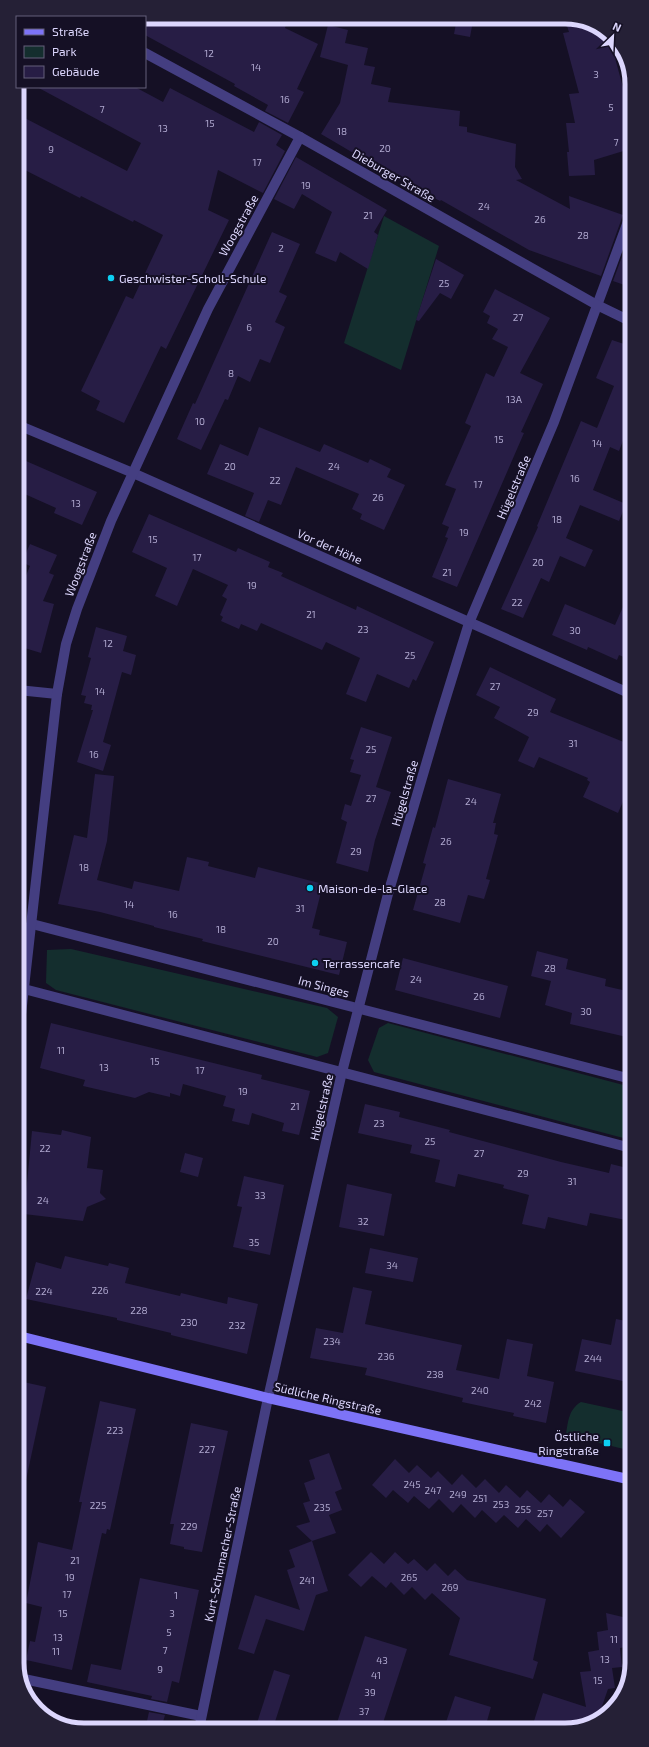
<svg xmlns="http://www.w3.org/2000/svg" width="649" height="1747" font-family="'Exo 2',sans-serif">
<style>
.green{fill:#142e2e}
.building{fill:#271d45}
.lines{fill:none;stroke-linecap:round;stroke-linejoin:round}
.minor{stroke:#443e81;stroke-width:10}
.tertiary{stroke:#443e81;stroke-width:10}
.secondary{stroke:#7d73f7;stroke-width:10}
.poi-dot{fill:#0dcff2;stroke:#151025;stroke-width:1.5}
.labels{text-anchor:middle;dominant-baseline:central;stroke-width:4;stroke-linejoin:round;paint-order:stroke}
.number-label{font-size:10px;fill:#afa8cf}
.street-label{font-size:12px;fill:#dcd6fd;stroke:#151025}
.poi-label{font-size:12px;fill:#dcd6fd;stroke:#151025;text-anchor:start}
.rim{fill:none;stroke:#dcd6fd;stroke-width:5}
</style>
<rect width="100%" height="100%" fill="#151025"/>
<g class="green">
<polygon points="384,216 439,246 401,370 344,343"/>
<polygon points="71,949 327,1008 338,1017 328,1053 317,1057 56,990 46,983 47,950"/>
<polygon points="388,1023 631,1087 631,1140 374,1072 368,1060 379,1028"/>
<path d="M581,1402l51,11v38l-66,-16c2,-14 3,-26 15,-33z"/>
</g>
<g class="building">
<polygon points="564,17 570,17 606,31 609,36 630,113 630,149 594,160 595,175 569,176 567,152 569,152 566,123 575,123 569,94 579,93 563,33 569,32"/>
<polygon points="457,18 473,21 470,37 454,34"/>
<polygon points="287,20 285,28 318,44 297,89 304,92 288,123 265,111 268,105 234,86 235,84 145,35 145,21"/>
<polygon points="328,25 348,30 345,43 368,48 364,65 375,67 371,84 391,88 388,102 460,111 459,126 467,127 467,132 516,144 515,167 522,179 516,180 570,209 569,196 623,215 601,276 529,250 441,200 440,201 401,181 321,134 340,103 348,65 320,57"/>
<polygon points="37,87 135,87 163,102 170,88 254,132 259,122 282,135 276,145 285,151 263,193 218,170 208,210 229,220 166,349 161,346 124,423 96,410 100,401 81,391 126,296 133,299 163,235 134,220 133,222 81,196 80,198 17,166 17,114 127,171 141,143"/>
<polygon points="296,157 387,210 374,232 378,235 368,269 340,252 336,262 315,253 332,212 302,194 294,209 274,199"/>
<polygon points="272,232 300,244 279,292 287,296 275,322 285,327 270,363 260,359 250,382 238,376 228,400 225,399 201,450 177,439 193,403 195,404"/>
<polygon points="630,235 630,287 613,281"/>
<polygon points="436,259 464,275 451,299 440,293 419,321 416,320"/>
<polygon points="495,289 550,318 520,373 543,384 521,432 524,433 457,587 432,577 448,538 445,537 449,527 442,524 456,489 445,485 471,426 465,423 486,373 494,377 508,347 492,339 498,329 487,323 490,316 483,312"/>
<polygon points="612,340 630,346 630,406 623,426 628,428 619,451 610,447 593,490 626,504 619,521 580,505 566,538 593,550 585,567 560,556 549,582 541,578 523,618 501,609 538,527 537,526 581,421 597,428 614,386 596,378"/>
<polygon points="259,427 320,452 324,444 368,463 370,459 391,469 387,477 405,485 384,530 360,519 362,514 352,509 359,494 296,467 281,505 268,500 259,522 245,516 254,493 207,474 220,444 248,456"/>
<polygon points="26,461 97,492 82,525 54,513 56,508 18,491 18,480"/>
<polygon points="149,514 236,552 238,548 270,562 268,567 283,573 281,576 356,610 357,606 434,642 416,681 413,679 409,688 377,674 366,702 346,694 360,658 326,642 322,650 261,623 257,631 241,624 239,629 221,621 223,617 220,615 227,599 222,596 228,585 193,569 177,606 155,596 167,568 132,552"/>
<polygon points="30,544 57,555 49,573 54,575 43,601 54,604 41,653 18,646 18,595 30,566 22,562"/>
<polygon points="630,591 631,660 619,655 617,660 588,647 587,650 552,635 565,604 615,625"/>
<polygon points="96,627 127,636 123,651 136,655 131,675 122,672 103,742 111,745 103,771 77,762 93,710 91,710 92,705 84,703 86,696 81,695 91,658 88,657"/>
<polygon points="490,667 556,699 550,712 631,745 631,800 625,797 618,813 583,797 590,782 587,780 588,778 539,757 534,768 518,761 529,737 494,718 500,707 476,695"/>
<polygon points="361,727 392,737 376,787 391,792 375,840 368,872 336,863 347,822 341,819 345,804 351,806 361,775 350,772 354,760 350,759"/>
<polygon points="95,774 114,776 107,841 97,880 132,889 134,881 179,891 187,857 209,862 208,866 255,878 258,867 323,884 312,928 320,930 319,935 347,942 339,975 202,941 203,939 154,927 154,926 100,912 58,904 74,835 87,838"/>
<polygon points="448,779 501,794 493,823 496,823 494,834 498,835 486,879 490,880 484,899 468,895 460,923 413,910 426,864 423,863 433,827 435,828"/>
<polygon points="537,951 568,959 566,969 606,979 605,986 631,992 631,1038 570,1024 572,1013 545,1005 551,981 531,976"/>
<polygon points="403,958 508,986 500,1018 395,990"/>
<polygon points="51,1023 262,1075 261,1079 310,1091 299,1135 282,1131 284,1123 252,1113 249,1125 232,1121 235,1109 223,1106 226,1096 183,1084 180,1096 170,1093 170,1097 149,1092 135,1098 83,1086 85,1080 40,1068"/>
<polygon points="365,1104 400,1112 399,1117 450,1130 449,1132 561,1162 609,1173 611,1164 631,1169 631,1221 590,1213 587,1226 548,1217 545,1229 522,1224 529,1195 503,1188 504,1185 458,1174 455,1187 435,1182 440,1160 410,1153 412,1145 358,1133"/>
<polygon points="62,1130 91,1137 87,1168 103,1170 100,1193 106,1199 87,1207 83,1221 24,1214 32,1131 61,1135"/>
<polygon points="185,1153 203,1158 198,1177 180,1172"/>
<polygon points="244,1176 284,1185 270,1255 233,1247 242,1207 237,1206"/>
<polygon points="347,1184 392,1194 384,1236 339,1227"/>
<polygon points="370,1248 418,1258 413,1282 365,1273"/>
<polygon points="65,1256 108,1266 109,1263 129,1268 125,1283 180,1296 181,1293 227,1304 228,1297 258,1304 247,1354 171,1335 171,1333 117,1320 117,1318 26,1299 36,1262 61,1269"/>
<polygon points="353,1287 372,1291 365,1324 462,1345 456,1370 499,1379 507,1339 533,1344 527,1376 554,1382 546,1423 513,1416 514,1413 462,1402 463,1398 365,1375 367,1368 310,1358 316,1328 343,1333"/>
<polygon points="616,1319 631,1322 632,1383 575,1371 582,1339 611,1345"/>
<polygon points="19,1381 46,1387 26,1480 19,1479"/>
<polygon points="100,1401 136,1409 110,1530 107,1529 106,1534 102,1533 72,1670 26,1660 30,1641 35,1642 42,1607 26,1603 38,1542 72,1550 82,1502 79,1502"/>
<polygon points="191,1423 228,1431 202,1552 184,1549 184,1547 170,1544 174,1524 170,1524"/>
<polygon points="329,1453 342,1489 335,1492 342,1510 329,1515 336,1533 312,1541 296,1526 310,1522 303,1503 310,1501 304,1483 315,1479 309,1460"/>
<polygon points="395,1459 409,1473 417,1465 431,1478 438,1471 452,1485 462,1474 476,1488 485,1479 499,1493 506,1485 520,1498 527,1490 541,1503 549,1494 563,1507 570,1499 585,1512 561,1538 547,1524 540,1532 526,1519 518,1528 504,1515 496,1523 482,1510 475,1518 461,1504 453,1513 439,1499 429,1509 414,1496 408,1503 393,1490 386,1498 372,1485"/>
<polygon points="312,1541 328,1591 316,1595 304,1631 266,1619 254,1654 238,1649 255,1595 300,1610 287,1570 295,1567 289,1550"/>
<polygon points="371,1552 384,1564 395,1552 408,1564 414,1559 427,1571 435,1563 448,1576 455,1569 467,1580 546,1599 533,1660 538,1662 533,1679 449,1655 460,1618 432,1593 425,1600 412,1587 404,1595 391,1582 386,1588 372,1576 361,1587 348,1575"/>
<polygon points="140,1578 199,1590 179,1683 172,1681 167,1702 151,1699 152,1696 87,1682 91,1664 121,1670"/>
<polygon points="606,1613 627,1618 631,1646 620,1648 622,1667 612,1668 615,1688 608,1689 600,1712 604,1713 582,1728 554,1728 534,1721 543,1693 586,1707 580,1672 591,1671 588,1652 599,1650 597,1632 608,1630"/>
<polygon points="365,1636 407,1649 381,1729 335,1729"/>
<polygon points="274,1670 290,1675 273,1728 257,1723"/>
<polygon points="455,1696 491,1707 485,1728 444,1728"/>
<polygon points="149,1712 165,1715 161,1729 145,1730"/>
</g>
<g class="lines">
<g class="minor">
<polyline points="630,66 630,67"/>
<polyline points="18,425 133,473 631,694"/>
<polyline points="18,690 57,694"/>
<polyline points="18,942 32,924 631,1079"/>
<polyline points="18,979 24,989 631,1148"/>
<polyline points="18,1041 57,694 66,644 77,609 111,521 208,309 300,137"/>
<polyline points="19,1678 201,1716"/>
<polyline points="199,1729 268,1398 342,1072 388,894 439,720 469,623 554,422 630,216"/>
</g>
<polyline class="tertiary" points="145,53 300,137 597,305 630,321"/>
<polyline class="secondary" points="19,1336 268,1398 632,1480"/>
</g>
<g class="poi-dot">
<circle cx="111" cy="278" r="4"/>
<circle cx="310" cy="888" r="4"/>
<circle cx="315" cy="963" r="4"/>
<rect x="603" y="1439" width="8" height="8" rx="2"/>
</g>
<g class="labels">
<g class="number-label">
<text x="209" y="53">12</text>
<text x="256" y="67">14</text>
<text x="596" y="74">3</text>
<text x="285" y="99">16</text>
<text x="611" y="107">5</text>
<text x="102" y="109">7</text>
<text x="210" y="123">15</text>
<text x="163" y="128">13</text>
<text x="342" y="131">18</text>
<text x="616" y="142">7</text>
<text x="385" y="148">20</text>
<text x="51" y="149">9</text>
<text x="257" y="162">17</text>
<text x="306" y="185">19</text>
<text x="484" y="206">24</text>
<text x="368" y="215">21</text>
<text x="540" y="219">26</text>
<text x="583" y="235">28</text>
<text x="281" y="248">2</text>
<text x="444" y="283">25</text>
<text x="518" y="317">27</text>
<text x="249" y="327">6</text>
<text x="231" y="373">8</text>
<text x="514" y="399">13A</text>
<text x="200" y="421">10</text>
<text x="499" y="439">15</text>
<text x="597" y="443">14</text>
<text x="230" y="466">20</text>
<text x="334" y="466">24</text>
<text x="575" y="478">16</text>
<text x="275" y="480">22</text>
<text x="478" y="484">17</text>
<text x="378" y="497">26</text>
<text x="76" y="503">13</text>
<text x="557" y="519">18</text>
<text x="464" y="532">19</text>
<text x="153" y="539">15</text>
<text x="197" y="557">17</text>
<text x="538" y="562">20</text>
<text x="447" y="572">21</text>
<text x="252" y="585">19</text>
<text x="517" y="602">22</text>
<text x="311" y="614">21</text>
<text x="363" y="629">23</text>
<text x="575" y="630">30</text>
<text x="108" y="643">12</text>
<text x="410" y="655">25</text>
<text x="495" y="686">27</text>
<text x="100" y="691">14</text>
<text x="533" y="712">29</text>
<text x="573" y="743">31</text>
<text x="371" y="749">25</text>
<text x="94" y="754">16</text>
<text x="371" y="798">27</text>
<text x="471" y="801">24</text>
<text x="446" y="841">26</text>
<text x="356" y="851">29</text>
<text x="84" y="867">18</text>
<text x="440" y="902">28</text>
<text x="129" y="904">14</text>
<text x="300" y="908">31</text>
<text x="173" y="914">16</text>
<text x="221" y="929">18</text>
<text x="273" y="941">20</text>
<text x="550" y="968">28</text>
<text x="416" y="979">24</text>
<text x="479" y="996">26</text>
<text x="586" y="1011">30</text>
<text x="61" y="1050">11</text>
<text x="155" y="1061">15</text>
<text x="104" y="1067">13</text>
<text x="200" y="1070">17</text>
<text x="243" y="1091">19</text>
<text x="295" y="1106">21</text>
<text x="379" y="1123">23</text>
<text x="430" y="1141">25</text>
<text x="45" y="1148">22</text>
<text x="479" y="1153">27</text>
<text x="523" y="1173">29</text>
<text x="572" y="1181">31</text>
<text x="260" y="1195">33</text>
<text x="43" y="1200">24</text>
<text x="363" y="1221">32</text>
<text x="254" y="1242">35</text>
<text x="392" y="1265">34</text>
<text x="100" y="1290">226</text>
<text x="44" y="1291">224</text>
<text x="139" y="1310">228</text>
<text x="189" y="1322">230</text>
<text x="237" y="1325">232</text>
<text x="332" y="1341">234</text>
<text x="386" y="1356">236</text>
<text x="593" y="1358">244</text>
<text x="435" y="1374">238</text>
<text x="480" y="1390">240</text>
<text x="533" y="1403">242</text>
<text x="115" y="1430">223</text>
<text x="207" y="1449">227</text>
<text x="412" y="1484">245</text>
<text x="433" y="1490">247</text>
<text x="458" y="1494">249</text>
<text x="480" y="1498">251</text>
<text x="501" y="1504">253</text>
<text x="98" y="1505">225</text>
<text x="322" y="1507">235</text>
<text x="523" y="1509">255</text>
<text x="545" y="1513">257</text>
<text x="189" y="1526">229</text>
<text x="75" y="1560">21</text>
<text x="70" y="1577">19</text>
<text x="409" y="1577">265</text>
<text x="307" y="1580">241</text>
<text x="450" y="1587">269</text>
<text x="67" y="1594">17</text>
<text x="176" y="1595">1</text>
<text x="63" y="1613">15</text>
<text x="172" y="1613">3</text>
<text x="169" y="1632">5</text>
<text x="58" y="1637">13</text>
<text x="614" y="1639">11</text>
<text x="165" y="1650">7</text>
<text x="56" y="1651">11</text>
<text x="605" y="1659">13</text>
<text x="382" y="1660">43</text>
<text x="160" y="1669">9</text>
<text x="376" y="1675">41</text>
<text x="598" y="1680">15</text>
<text x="370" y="1692">39</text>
<text x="364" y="1711">37</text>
</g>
<g class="street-label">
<text transform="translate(394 175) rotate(30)">Dieburger Straße</text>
<text transform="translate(238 225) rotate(-61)">Woogstraße</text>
<text transform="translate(513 487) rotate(-67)">Hügelstraße</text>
<text transform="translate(330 546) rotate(24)">Vor der Höhe</text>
<text transform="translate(80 564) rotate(-69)">Woogstraße</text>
<text transform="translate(404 793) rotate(-74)">Hügelstraße</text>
<text transform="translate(324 986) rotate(15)">Im Singes</text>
<text transform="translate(321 1107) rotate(-77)">Hügelstraße</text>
<text transform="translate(328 1398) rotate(13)">Südliche Ringstraße</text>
<text transform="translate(222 1554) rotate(-78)">Kurt-Schumacher-Straße</text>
</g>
<g class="poi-label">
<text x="119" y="278">Geschwister-Scholl-Schule</text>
<text x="318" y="888">Maison-de-la-Glace</text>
<text x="323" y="963">Terrassencafe</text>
<text x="599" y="1436" text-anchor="end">Östliche<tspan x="599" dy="14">Ringstraße</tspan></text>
</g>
</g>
<path d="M0 0H649V1747H0ZM84 24H565A60 60 0 0 1 625 84V1663A60 60 0 0 1 565 1723H84A60 60 0 0 1 24 1663V84A60 60 0 0 1 84 24Z" fill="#252036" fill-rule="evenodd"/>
<path class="rim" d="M84 24H565A60 60 0 0 1 625 84V1663A60 60 0 0 1 565 1723H84A60 60 0 0 1 24 1663V84A60 60 0 0 1 84 24Z"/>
<rect x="16" y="16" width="130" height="72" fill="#151025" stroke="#655f7b"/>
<rect x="24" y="29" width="20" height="6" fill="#7d73f7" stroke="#655f7b"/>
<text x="52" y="36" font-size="12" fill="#dcd6fd">Straße</text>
<rect x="24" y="46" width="20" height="12" fill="#142e2e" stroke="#655f7b"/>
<text x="52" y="56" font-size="12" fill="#dcd6fd">Park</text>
<rect x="24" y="66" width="20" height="12" fill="#271d45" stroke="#655f7b"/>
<text x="52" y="76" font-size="12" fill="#dcd6fd">Gebäude</text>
<g transform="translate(613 36) rotate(24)" stroke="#151025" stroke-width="3" paint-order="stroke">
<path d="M0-3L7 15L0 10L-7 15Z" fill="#dcd6fd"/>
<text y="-6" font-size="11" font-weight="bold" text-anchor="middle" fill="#dcd6fd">N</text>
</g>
</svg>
